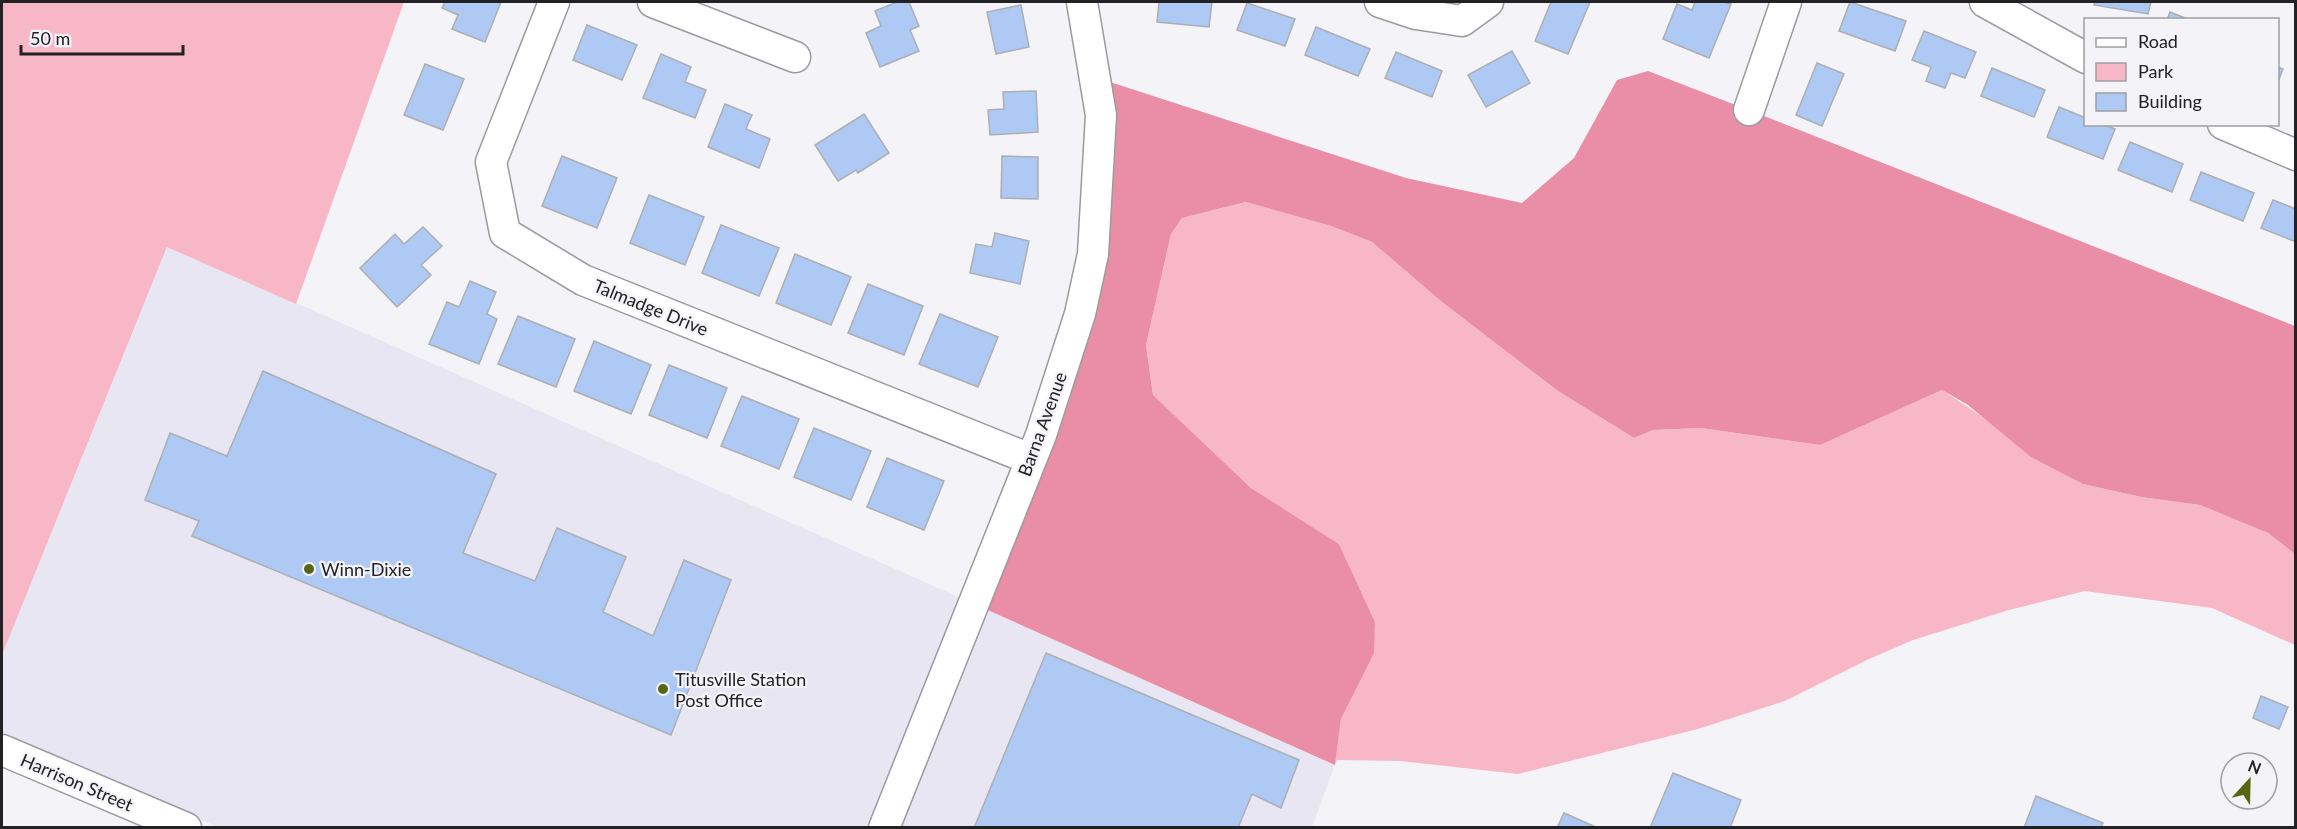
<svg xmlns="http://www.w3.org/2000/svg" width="2297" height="829" font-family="Lato,sans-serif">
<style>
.built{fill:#e9e6f3}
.green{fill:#f8b7c7}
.forest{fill:#e98ea6}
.building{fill:#adc9f4;stroke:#acafb3;stroke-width:1.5}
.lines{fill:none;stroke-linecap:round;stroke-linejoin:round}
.minor-casing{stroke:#9b9b9f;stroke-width:33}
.minor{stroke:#fff;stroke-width:30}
.poi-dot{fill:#566711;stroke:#f3f3f8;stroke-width:2}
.labels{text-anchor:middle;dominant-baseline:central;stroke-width:4.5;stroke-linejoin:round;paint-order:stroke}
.street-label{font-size:18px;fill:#222224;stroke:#f3f3f8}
.poi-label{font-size:18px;fill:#222224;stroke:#f3f3f8;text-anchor:start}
</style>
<rect width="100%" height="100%" fill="#f3f3f8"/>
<g class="built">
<polygon points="168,246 963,599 873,827 218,827 2,736 2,655"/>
<polygon points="983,608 1335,765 1312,827 897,828"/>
</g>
<g class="green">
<polygon points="2,2 404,2 296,304 167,247 2,655"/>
<polygon points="1247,202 1331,226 1372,242 1442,302 1558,391 1634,438 1653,430 1701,428 1820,445 1942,390 2083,484 2141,497 2200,505 2268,533 2295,554 2295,645 2212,608 2085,591 2009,610 1913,640 1869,659 1785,701 1698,729 1518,774 1400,761 1337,760 1335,765 1341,719 1373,653 1375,622 1339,544 1251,488 1153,395 1146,345 1171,234 1182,218"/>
</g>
<polygon class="forest" points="1648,71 1738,106 1734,118 1755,125 1759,114 2295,326 2295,554 2268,533 2200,505 2141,497 2083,484 2031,457 1968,405 1942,390 1820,445 1701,428 1653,430 1634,438 1558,391 1442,302 1372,242 1331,226 1246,202 1182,218 1171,234 1146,345 1153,395 1251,488 1339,544 1375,622 1374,653 1341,719 1335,765 983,608 1040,464 1110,82 1406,178 1522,203 1574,158 1617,80"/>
<g class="building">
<polygon points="445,2 501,2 485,42 452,29 458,15 442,8"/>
<polygon points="897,2 909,2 919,26 910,30 919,51 880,67 866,33 881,26 875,11"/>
<polygon points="1159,2 1212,2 1209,27 1157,22"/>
<polygon points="1551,2 1590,2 1568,54 1535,41"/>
<polygon points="1695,2 1723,2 1731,4 1709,58 1663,39 1677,4 1692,10"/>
<polygon points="1850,2 1906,21 1895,51 1839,31"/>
<polygon points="2095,2 2151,2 2148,14 2094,5"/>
<polygon points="1247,3 1295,19 1285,46 1237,30"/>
<polygon points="1021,5 1029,47 996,54 987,12"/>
<polygon points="2170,12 2190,20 2167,20"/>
<polygon points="587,25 637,45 622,80 573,60"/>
<polygon points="1316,27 1370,49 1358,76 1305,55"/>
<polygon points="1924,31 1976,52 1965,78 1951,73 1945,88 1926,81 1931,67 1912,60"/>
<polygon points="1512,51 1530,83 1486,107 1468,75"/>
<polygon points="1396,52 1442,71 1432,97 1385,78"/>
<polygon points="661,54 691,67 685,82 706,90 695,118 643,98"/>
<polygon points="1817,63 1844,74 1822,126 1796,115"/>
<polygon points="425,64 464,79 443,130 404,115"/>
<polygon points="2278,67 2283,69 2278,82"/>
<polygon points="1992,68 2045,90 2034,117 1981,96"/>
<polygon points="1036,91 1038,132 990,135 988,110 1004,109 1003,92"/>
<polygon points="725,104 752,115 746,129 770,139 759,168 708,147"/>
<polygon points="2059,107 2086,118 2086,124 2102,124 2115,129 2103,159 2047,137"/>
<polygon points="864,114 889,153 858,173 856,170 838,181 815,145"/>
<polygon points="2130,142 2183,164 2172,192 2118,170"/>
<polygon points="562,156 617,178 597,228 542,206"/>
<polygon points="1002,156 1038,157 1038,199 1001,198"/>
<polygon points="2201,172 2254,193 2243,221 2190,200"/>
<polygon points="649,195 704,217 685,265 630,243"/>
<polygon points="2273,200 2296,209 2296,242 2261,228"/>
<polygon points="721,225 779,248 759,296 702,273"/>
<polygon points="423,227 442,246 421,265 431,275 397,307 360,268 395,234 404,244"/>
<polygon points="995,233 1029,241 1020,284 970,273 976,244 992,247"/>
<polygon points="795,254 851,277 831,325 776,303"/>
<polygon points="470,281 496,292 487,314 497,319 479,364 429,344 447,302 459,307"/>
<polygon points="868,284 923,306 904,355 848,333"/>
<polygon points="940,314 998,337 978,387 919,364"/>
<polygon points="518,316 575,339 556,387 498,364"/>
<polygon points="594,341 651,365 631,414 574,391"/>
<polygon points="669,365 727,388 707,438 649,415"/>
<polygon points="263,371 496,474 463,553 535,581 557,528 626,557 603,612 653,636 684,560 731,580 671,735 192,536 199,521 145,500 170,433 227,456"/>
<polygon points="742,396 799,419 779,469 721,446"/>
<polygon points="814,428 871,451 851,500 794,477"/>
<polygon points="887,458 944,481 924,530 867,507"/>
<polygon points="1046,653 1299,760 1281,808 1252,794 1238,828 974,828"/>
<polygon points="2261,696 2288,707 2279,729 2253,718"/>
<polygon points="1673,773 1741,800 1730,828 1650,828"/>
<polygon points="2036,796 2103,823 2101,828 2024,828"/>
<polygon points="1564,813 1598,828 1557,828"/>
</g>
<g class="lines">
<g class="minor-casing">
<g id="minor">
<polyline points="554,2 491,162 505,233 583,280 1030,459"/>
<polyline points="653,2 795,57"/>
<polyline points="1380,2 1416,14 1462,21 1488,2"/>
<polyline points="1985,2 2086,58"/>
<polyline points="1749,110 1786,2"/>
<polyline points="2223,124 2296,155"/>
<polyline points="2,750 186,828"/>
<polyline points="884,828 1041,435 1080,314 1093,254 1101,115 1082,2"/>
</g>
</g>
<use href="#minor" class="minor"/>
</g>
<g class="poi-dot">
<circle cx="309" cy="569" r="6"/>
<circle cx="663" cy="689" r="6"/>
</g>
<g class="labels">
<g class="street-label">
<text transform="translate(651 307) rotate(22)">Talmadge Drive</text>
<text transform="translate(1042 424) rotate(-70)">Barna Avenue</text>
<text transform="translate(77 782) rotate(23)">Harrison Street</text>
</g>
<g class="poi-label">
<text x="321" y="569">Winn-Dixie</text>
<text x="675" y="679">Titusville Station<tspan x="675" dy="21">Post Office</tspan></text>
</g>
</g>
<rect width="2297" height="829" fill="none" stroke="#222224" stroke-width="6"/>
<rect x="2084" y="18" width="195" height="108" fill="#f3f3f8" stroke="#9f9fa3" stroke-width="1.5"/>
<rect x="2096" y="38" width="30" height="9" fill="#ffffff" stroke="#9f9fa3" stroke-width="1.5"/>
<text x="2138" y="48" font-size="18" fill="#222224">Road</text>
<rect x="2096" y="63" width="30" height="18" fill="#f8b7c7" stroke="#9f9fa3" stroke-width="1.5"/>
<text x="2138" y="78" font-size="18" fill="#222224">Park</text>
<rect x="2096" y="93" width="30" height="18" fill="#adc9f4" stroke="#9f9fa3" stroke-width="1.5"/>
<text x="2138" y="108" font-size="18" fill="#222224">Building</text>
<g transform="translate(2249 781) rotate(22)"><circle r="28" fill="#f3f3f8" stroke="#9f9fa3" stroke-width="1.5"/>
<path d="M0-4.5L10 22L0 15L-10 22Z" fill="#566711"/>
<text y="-9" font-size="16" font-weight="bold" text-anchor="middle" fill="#222224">N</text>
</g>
<path d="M21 45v9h162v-9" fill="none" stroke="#222224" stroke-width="3"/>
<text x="30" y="45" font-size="18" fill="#222224" stroke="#f3f3f8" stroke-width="4.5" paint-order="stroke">50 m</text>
</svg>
